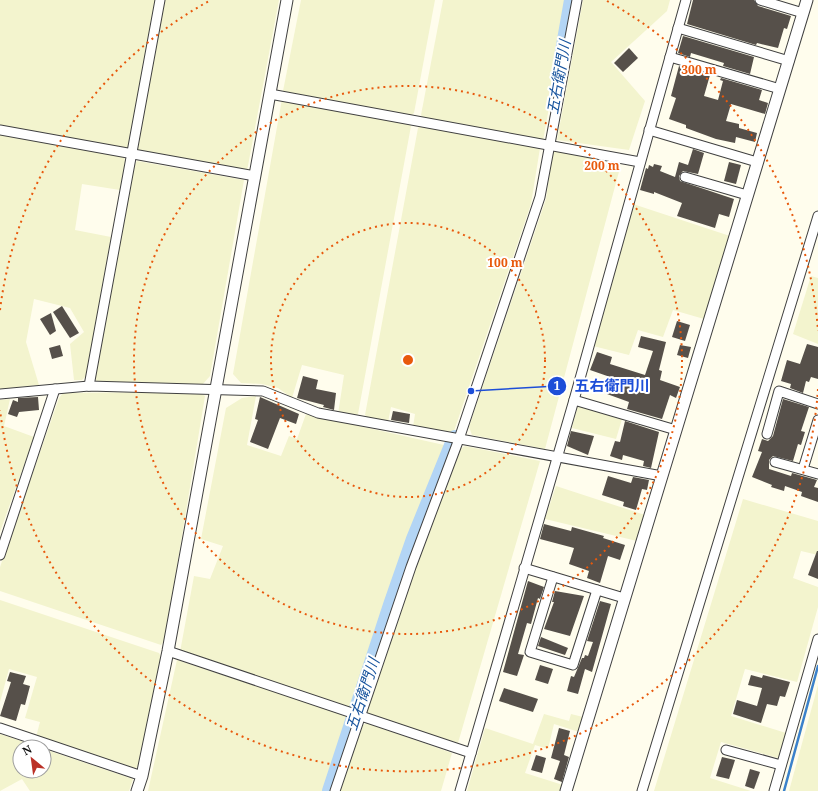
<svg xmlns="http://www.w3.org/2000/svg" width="818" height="791" font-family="'Noto Serif','Noto Sans JP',serif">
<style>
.farmland{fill:#f3f4ce}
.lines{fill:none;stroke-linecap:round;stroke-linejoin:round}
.stream{stroke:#3b81cb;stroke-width:2.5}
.river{stroke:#b3d5f5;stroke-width:16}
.building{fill:#56504a}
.minor-casing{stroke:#404040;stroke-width:11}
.tertiary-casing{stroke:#404040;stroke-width:13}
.minor{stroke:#fff;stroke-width:9}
.tertiary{stroke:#fff;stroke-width:11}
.ring{fill:none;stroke:#e8590c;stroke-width:2;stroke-dasharray:2 4}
.labels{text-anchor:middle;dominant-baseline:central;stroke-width:4;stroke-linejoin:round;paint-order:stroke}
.water-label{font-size:15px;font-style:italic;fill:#18549d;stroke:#fff}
.centre{fill:#e8590c;stroke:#fff;stroke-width:2}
.ring-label{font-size:12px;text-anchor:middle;font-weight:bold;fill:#e8590c;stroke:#fff;stroke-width:4;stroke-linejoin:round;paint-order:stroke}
.leader{fill:none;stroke:#1d4ed8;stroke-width:1.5}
.callout-dot{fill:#1d4ed8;stroke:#fff;stroke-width:1.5}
.mark-label{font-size:12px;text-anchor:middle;font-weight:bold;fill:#fff}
.callout-label{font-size:15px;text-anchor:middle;font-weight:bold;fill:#1d4ed8;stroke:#fff;stroke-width:4;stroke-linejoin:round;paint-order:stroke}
</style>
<rect width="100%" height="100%" fill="#fffded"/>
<g class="farmland">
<polygon points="0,0 156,0 130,146 127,148 0,125"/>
<polygon points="163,0 279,0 247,171 138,150 136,147"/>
<polygon points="301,0 435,0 414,113 410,116 283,91"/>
<polygon points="443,0 568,0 543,141 423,118 421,115"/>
<polygon points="583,0 670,0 667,11 611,62 645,101 629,150 557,140"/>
<polygon points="282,99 408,122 411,126 358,414 355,417 338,414 344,375 302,365 292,398 278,388 262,384 241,383 233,374"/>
<polygon points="422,124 540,148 531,204 453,434 413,427 415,414 391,407 388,422 369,419 365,415 418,128"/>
<polygon points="0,134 124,156 125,162 120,190 82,184 75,230 111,237 86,376 82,380 74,380 70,344 84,332 70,308 34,299 26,342 39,385 0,389"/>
<polygon points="555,151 621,164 545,449 472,435 469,427 546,199 552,154"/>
<polygon points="137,161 244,180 210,376 202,385 97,382 94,376 134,166"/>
<polygon points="633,204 730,236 704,319 673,310 663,337 638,330 629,355 593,346"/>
<polygon points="811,276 818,278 818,344 793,334"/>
<polygon points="198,392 205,396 165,639 161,645 0,591 0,567 59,398 63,393"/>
<polygon points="256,396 247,445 281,456 289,436 297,439 306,414 444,445 352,710 180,652 194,576 210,579 223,546 201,539 226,408 242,398"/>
<polygon points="10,399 4,426 34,437 0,532 0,400"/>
<polygon points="578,405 622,419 616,439 572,428"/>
<polygon points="465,446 540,461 458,743 368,715 366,711 419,553 460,449"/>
<polygon points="556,486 645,515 637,541 545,519"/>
<polygon points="743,499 818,521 818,555 801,551 793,578 818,587 818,607 797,682 745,669 731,716 786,733 778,758 721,742 710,778 751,791 654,791"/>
<polygon points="0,600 159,653 161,657 139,766 134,769 36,737 40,722 25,718 37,677 9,669 0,702"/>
<polygon points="177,660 350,717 325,791 148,791"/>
<polygon points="818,685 818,791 789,791"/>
<polygon points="544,714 569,721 571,714 583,717 579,732 554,724 548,749 535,745 525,773 563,785 561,791 467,791 485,728 533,744"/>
<polygon points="367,723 452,753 441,791 339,791 361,726"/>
<polygon points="0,734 39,747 20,747 20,771 44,771 44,749 133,779 129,791 30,791 22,779 0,791"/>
</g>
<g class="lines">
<polyline class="stream" points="784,791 818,666"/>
<g class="river">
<polyline points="561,63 572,0"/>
<polyline points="330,791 391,605 414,539 455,438"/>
</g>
</g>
<g class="building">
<polygon points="693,0 754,0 758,6 791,16 787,29 784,28 778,48 757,43 756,45 687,24"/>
<polygon points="683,36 754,57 750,74 723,66 724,63 691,53 690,57 678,53"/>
<polygon points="629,48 638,58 623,72 614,63"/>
<polygon points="679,66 710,75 704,96 718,100 723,81 720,80 721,78 762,90 759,100 768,103 765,114 731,104 726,121 739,124 739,128 757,133 755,142 736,137 735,143 716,139 686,128 686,125 669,119 676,98 671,96"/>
<polygon points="693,149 704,153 698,174 683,171 679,176 680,181 734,199 729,217 719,214 715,228 677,216 682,203 654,192 654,194 640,190 646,168 648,169 649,165 653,167 654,164 662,166 660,171 675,177 679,162 688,165"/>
<polygon points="729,162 741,165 736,184 724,181"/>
<polygon points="62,306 79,333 70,338 53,312"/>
<polygon points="51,313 56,331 50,335 40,319"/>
<polygon points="677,321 690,325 685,341 672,337"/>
<polygon points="641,336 666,342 659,370 662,371 660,380 680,387 676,398 670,395 662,419 627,409 629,402 607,394 613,378 590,370 597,352 612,357 610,364 645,375 653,351 638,347"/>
<polygon points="807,344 818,347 818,379 811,377 809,382 806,381 803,393 790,388 791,384 781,381 787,360 800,364"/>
<polygon points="60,345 63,356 52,359 49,348"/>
<polygon points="680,345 691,347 688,358 677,355"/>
<polygon points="303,376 318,380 316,389 336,393 334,410 323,407 324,405 297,398"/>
<polygon points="38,397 39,410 19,412 17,417 8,414 13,400 18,402 18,398"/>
<polygon points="260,397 299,414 296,424 280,418 268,449 250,442 258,420 255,419"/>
<polygon points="783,399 809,407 801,431 805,432 801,445 798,444 793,461 773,456 769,460 769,469 791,476 792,473 817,480 814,487 818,488 818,502 801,496 802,492 785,486 784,491 771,487 772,485 752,477 762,452 758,451 762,439 768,441 773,436"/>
<polygon points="393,411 410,414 409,423 391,420"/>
<polygon points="625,421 659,432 651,468 643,466 644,461 623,455 622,460 610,456 615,441 620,442"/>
<polygon points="571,431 594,436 588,455 567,446"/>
<polygon points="608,476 631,483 633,477 649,480 647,490 642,489 636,510 623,506 624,502 602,495"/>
<polygon points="544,524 571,531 572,527 604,536 603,538 625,545 620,560 608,556 600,583 587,578 589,571 569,564 574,548 540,539"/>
<polygon points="817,551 818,551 818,579 808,575"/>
<polygon points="528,581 544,587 540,599 538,598 531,624 527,623 518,654 524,655 517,676 503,672"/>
<polygon points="555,591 584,596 570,636 544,629 554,602 552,602"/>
<polygon points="600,601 611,604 592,672 585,669 578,694 567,691 571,676 574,677 582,658 584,658 585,655 588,656 593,642 587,641"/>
<polygon points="541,637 568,648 565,655 538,646"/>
<polygon points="540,665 553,669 548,684 535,680"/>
<polygon points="10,672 26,676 23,684 30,686 25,705 21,704 16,721 0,716 11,682 7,681"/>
<polygon points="751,675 762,678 763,675 790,682 785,697 780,696 777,706 767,704 761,723 733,714 737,700 757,706 762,688 748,685"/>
<polygon points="504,688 538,699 533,712 499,701"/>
<polygon points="559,728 570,731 564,755 569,757 562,782 554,779 560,761 551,758"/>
<polygon points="536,755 546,758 542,773 531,770"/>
<polygon points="722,757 735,760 729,779 716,776"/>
<polygon points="750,769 760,772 754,789 745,786"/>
</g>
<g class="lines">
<g class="minor-casing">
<g id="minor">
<polyline points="760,0 803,13"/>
<polyline points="678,28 789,61"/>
<polyline points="670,57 780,89"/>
<polyline points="270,94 640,162"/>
<polyline points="0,130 255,176"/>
<polyline points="649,130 757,162"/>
<polyline points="685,177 747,195"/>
<polyline points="89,386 160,0"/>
<polyline points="0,394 89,386 263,391 318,413 662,476"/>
<polyline points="574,400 676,430"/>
<polyline points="767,434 779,391 818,404"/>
<polyline points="775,462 818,474"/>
<polyline points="803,469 818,420"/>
<polyline points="0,555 55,389"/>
<polyline points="524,568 624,598"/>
<polyline points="553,577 530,652 573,665 597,590"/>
<polyline points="168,651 471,753"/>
<polyline points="0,728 142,776"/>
<polyline points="726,750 781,765"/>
<polyline points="335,791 411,567 459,439 540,197 577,0"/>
<polyline points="460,791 574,400 686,0"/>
<polyline points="642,791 818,216"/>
<polyline points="774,791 818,639"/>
</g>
</g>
<g class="tertiary-casing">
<g id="tertiary">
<polyline points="137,791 142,776 168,651 287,0"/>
<polyline points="566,791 807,0"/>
</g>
</g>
<use href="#minor" class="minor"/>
<use href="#tertiary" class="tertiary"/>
</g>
<g class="ring">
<circle cx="408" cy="360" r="137"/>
<circle cx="408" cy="360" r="274"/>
<path d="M818 389A411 411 0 0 1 0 410M0 310A411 411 0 0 1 209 1M607 1A411 411 0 0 1 818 331"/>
</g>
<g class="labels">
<g class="water-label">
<text transform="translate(558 77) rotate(-80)">五右衛門川</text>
<text transform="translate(362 694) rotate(-72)">五右衛門川</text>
</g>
</g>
<circle cx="408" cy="360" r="6" class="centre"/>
<g class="ring-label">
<text x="699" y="74">300 m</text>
<text x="602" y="170">200 m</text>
<text x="505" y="267">100 m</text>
</g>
<path class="leader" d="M471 391L557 386"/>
<g class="callout-dot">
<circle cx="471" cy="391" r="4"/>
<circle cx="557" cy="386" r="10"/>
</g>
<g class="mark-label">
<text x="557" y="390">1</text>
</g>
<g class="callout-label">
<text x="612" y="391">五右衛門川</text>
</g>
<g transform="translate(32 759) rotate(331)"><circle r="19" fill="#ffffff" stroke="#9e9e9e"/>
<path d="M0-3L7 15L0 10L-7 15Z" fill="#bb3127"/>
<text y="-6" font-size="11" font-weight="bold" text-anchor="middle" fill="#0d0d0d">N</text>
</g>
</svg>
